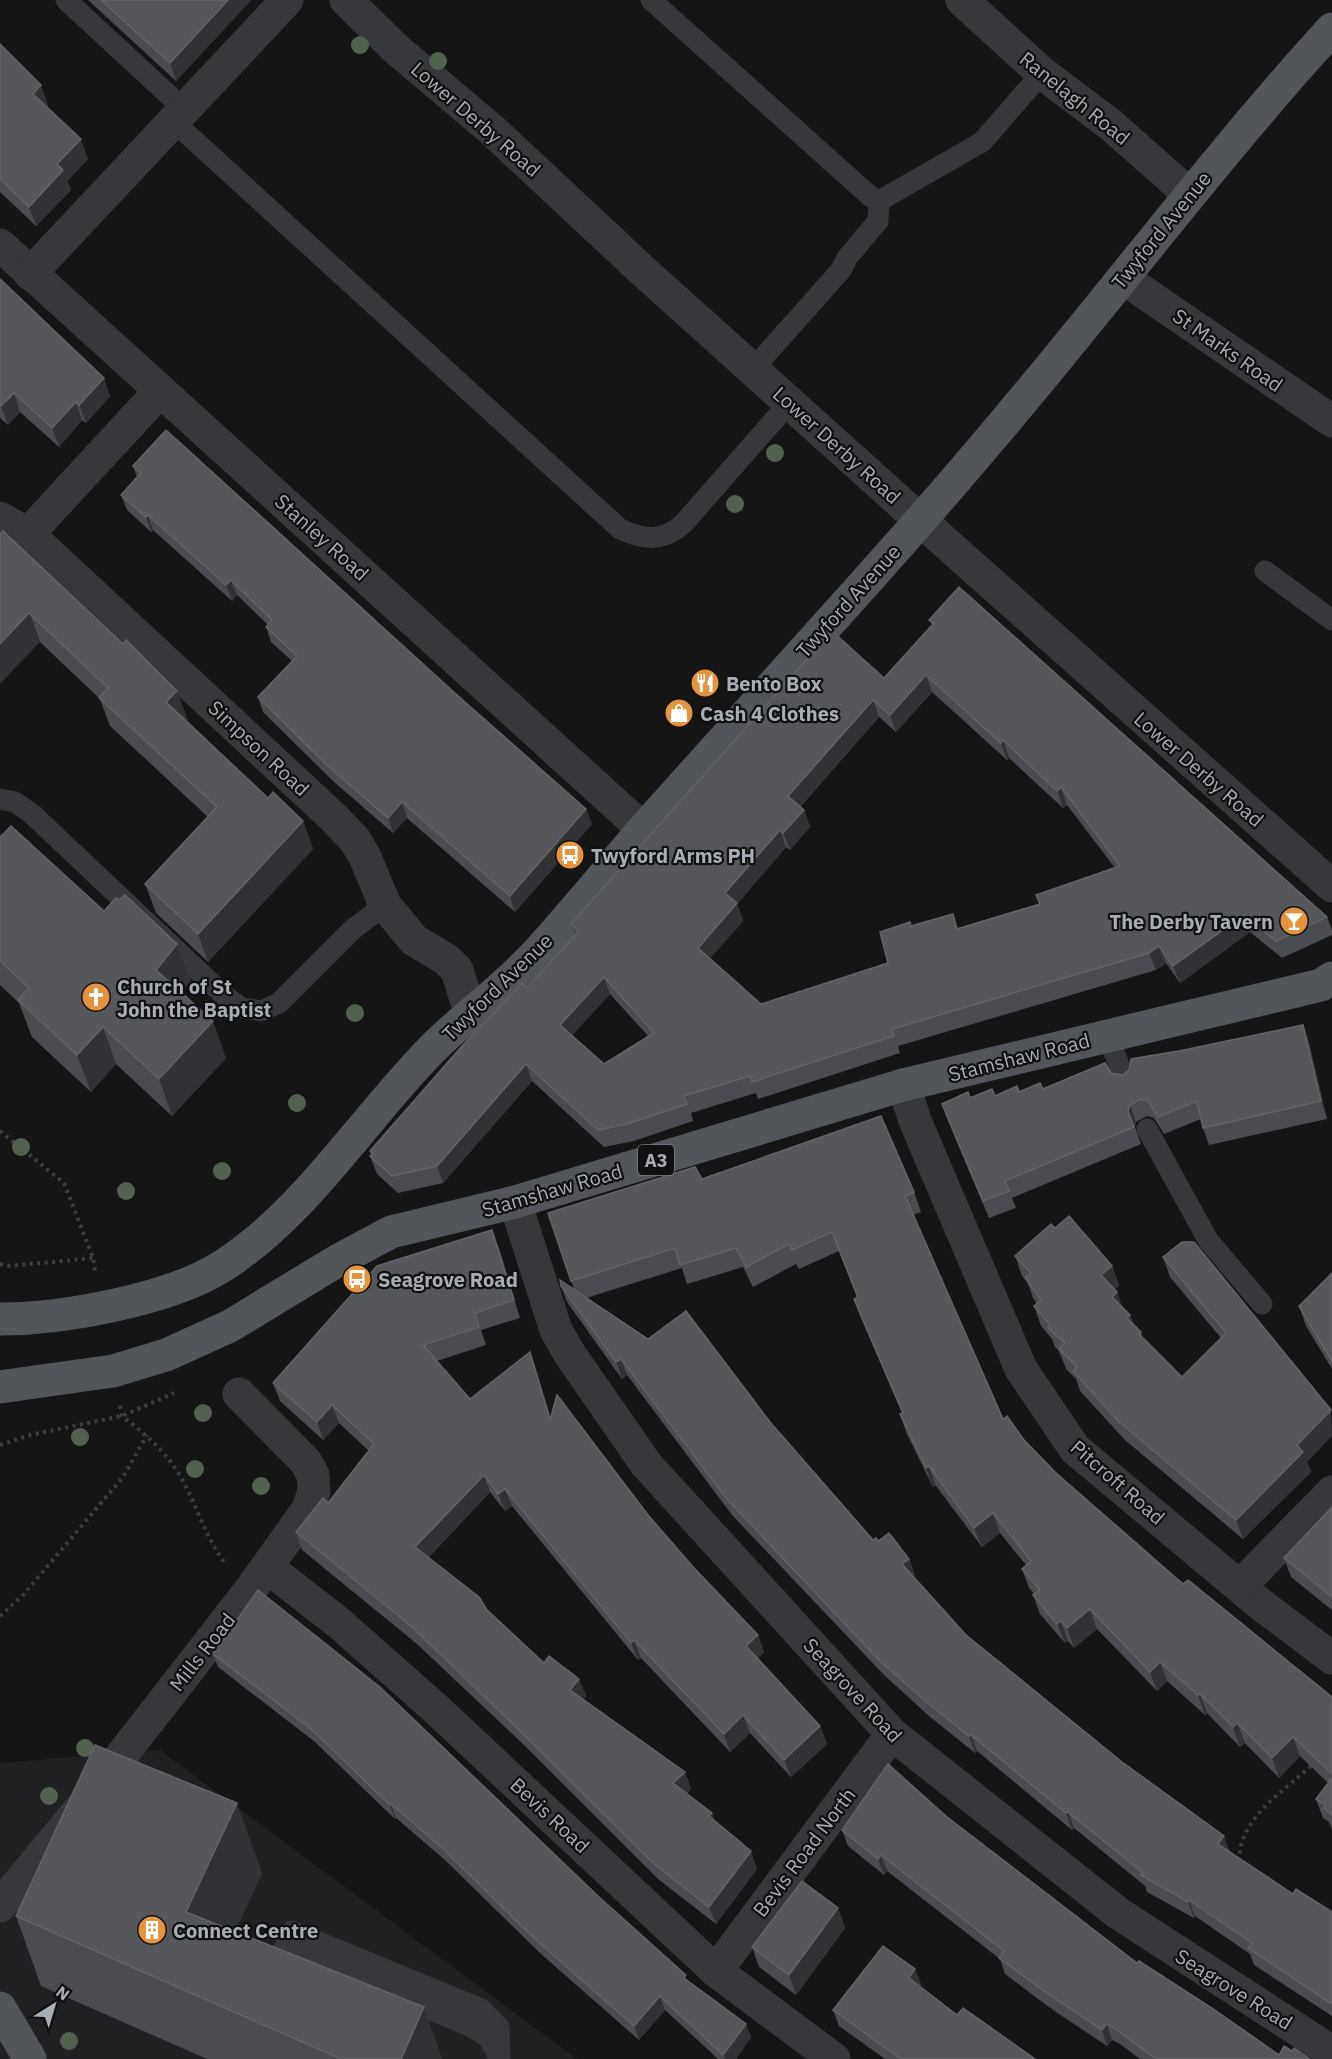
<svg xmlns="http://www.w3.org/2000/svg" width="1332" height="2059" font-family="'IBM Plex Sans',sans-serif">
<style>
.built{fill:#212123}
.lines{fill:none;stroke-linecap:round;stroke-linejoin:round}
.path{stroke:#3c3f42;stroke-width:4;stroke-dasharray:3 4.5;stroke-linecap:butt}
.service{stroke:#36383b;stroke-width:21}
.minor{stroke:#36383b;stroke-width:33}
.primary{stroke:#52555a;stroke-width:33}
.tree{fill:#526150}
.wall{fill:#4b4c51;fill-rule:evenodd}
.shaded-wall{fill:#313235}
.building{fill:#55575b;stroke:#626469;stroke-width:1.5;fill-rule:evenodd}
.labels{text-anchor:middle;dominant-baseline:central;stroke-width:4.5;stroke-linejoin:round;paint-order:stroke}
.shield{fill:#101011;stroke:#7a7f84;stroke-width:1.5}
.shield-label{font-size:18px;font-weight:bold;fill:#a8aeb5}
.street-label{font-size:20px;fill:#a8aeb5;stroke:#101011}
.poi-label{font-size:20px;font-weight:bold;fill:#a8aeb5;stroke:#101011;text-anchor:start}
</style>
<rect width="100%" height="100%" fill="#151516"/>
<polygon class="built" points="160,1750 577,2059 0,2059 0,1763"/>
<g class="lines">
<g class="path">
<polyline points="0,1131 64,1183 93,1258 95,1271"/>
<polyline points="0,1264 10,1266 93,1258"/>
<path d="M120,1406l2,10c19,15 39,31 53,52 20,29 27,65 50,95"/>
<polyline points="0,1445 30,1435 122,1416 174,1393"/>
<polyline points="0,1616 24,1594 123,1477 147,1435"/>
<path d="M1239,1861c0,-43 45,-70 74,-97"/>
</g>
<g class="service">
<polyline points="66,0 184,109"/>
<polyline points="651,0 871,197 879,201"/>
<path d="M173,121l447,408c24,11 42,13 63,-5l107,-122"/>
<polyline points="753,369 841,270 847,258 878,221 879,201 982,142 1042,73"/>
<polyline points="1265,571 1332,620"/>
<polyline points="0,799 15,802 32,814 225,996 242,1008 261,1011 279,1003 353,929 385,905"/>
<polyline points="1107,1035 1125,1080"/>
<polyline points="1147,1129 1208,1240 1262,1304"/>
<polygon points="292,1931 481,2009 499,2027 500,2059 488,2037 470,2026 284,1949"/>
</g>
<g class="minor">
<polyline points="346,0 395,48 492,130 643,271 920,520 1332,886"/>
<polyline points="962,0 1042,73 1111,125 1189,194"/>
<polyline points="0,245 643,829"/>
<polyline points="30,274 287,0"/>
<polyline points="1123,278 1332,421"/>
<polyline points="0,518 28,534 334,818 355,840 365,857 385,905 414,940 447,960 457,970 470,1012"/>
<polyline points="28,534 160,391"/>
<polyline points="903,1085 916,1123 1021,1369 1075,1449 1264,1607 1332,1658"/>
<polyline points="515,1202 556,1330 569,1353 646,1464 892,1734 1118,1913 1332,2052"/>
<polyline points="267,1567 339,1623 435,1708 716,1971 834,2059"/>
<polyline points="1241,1585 1332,1492"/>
<polyline points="0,1906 80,1809 251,1589 308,1509 314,1491 313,1475 306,1462 239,1394"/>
<polyline points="716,1971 892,1734"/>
</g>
<g class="primary">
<path d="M0,1319c62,0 168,-19 221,-52 83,-52 142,-148 211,-218 34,-34 73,-61 105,-96 45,-49 86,-102 131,-151 112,-126 227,-249 335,-378 111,-131 213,-268 329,-395"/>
<polyline points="0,1387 113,1371 166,1355 230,1326 337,1261 391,1232 515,1202 903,1085 1321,985 1332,978"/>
<polyline points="0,2008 30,2059"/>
</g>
</g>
<g class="tree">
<circle cx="360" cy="45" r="9"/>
<circle cx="438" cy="61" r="9"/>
<circle cx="775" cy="453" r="9"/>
<circle cx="735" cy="504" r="9"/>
<circle cx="355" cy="1013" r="9"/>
<circle cx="297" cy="1103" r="9"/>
<circle cx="21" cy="1147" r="9"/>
<circle cx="222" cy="1171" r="9"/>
<circle cx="126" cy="1191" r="9"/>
<circle cx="203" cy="1413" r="9"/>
<circle cx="80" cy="1437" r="9"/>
<circle cx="195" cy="1469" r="9"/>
<circle cx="261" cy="1486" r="9"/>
<circle cx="85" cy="1748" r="9"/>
<circle cx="49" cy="1796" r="9"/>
<circle cx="69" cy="2041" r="9"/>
</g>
<g class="wall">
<polygon points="88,0 251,0 176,81"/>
<polygon points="0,44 48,105 47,107 88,159 67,181 71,190 36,226 0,192"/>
<polygon points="0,279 110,396 86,423 82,420 59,447 20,412 8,425 0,418"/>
<polygon points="133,466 457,695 586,809 592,824 515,912 407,818 393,833 334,782 263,712 258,697 292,661 271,642 266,627 268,625 237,595 232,601 153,530 151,532 127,510 121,495 137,477"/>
<polygon points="0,534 188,720 186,721 268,798 303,821 313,849 208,962 156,913 145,884 208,817 110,726 100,699 40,642"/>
<path d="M929,620l398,297 5,13v5l-50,23 -32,-26 -70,51 -14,-20 -10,7 -258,76 2,7 -120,39 -22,7 -2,-6 -65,20 2,8 -59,20 -30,6 -72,-66 -89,102 -45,10 -21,-19 -7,-18 1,-1 -1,-4 157,-163 48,-52 -4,-12 313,-246 48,-53zM932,692l75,68 2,-2 54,50 4,-3 48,63 -79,27 3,9 -81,24 -46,-2 -24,37 -127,41 -51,-46 33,-37 -6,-17 49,-57 4,3 20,-23 -6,-17 -4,-3 79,-90 17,15zM610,994l39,43 -45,27 -32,-29z"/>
<polygon points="0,837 104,911 177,944 191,981 181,992 226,1058 172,1116 116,1064 91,1092 32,1037 19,1003 0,985"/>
<polygon points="1303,1025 1309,1042 1327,1119 1209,1145 1203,1128 1201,1119 1164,1134 1154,1118 1147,1116 1136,1122 1135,1127 1141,1144 1012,1198 1016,1208 989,1218 948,1121 942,1104 970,1098 995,1096 1043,1089 1111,1073 1123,1075 1179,1051"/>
<polygon points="702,1179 914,1192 921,1212 913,1215 1003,1419 1056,1473 1183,1584 1332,1697 1332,1829 1329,1822 1323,1818 1316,1799 1328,1783 1300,1756 1279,1778 1245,1743 1240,1747 1207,1713 1205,1715 1167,1681 1157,1691 1097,1629 1074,1648 1068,1641 1065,1643 1040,1614 1033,1595 1034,1594 1029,1588 1022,1569 1026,1565 1000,1533 982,1547 936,1486 933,1487 907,1434 900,1414 902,1413 861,1318 854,1299 857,1298 839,1251 799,1269 796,1264 753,1287 743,1267 687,1284 682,1268 586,1298 770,1422 873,1540 878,1541 909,1559 915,1575 913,1576 966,1635 1230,1852 1293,1894 1332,1912 1332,2016 1254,1965 1250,1954 1195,1916 1194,1918 1147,1892 1145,1886 1074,1828 1072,1830 977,1751 975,1753 929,1716 884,1675 732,1515 627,1375 622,1379 567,1302 561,1286 574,1289 548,1213"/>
<polygon points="1055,1228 1112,1266 1119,1286 1114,1289 1117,1292 1122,1307 1130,1315 1134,1325 1141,1332 1143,1339 1182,1377 1221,1338 1170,1277 1163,1257 1182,1242 1307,1462 1311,1472 1243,1539 1125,1440 1080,1391 1076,1379 1066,1369 1059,1351 1055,1347 1052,1339 1041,1326 1034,1306 1037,1304 1033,1298 1027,1281 1022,1276 1015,1256"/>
<polygon points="499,1248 520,1318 481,1330 486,1345 437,1361 470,1399 536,1370 551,1418 648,1515 694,1568 758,1635 764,1652 758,1658 820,1726 827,1744 791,1777 750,1733 730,1752 641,1658 638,1660 512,1506 505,1511 490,1492 429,1557 544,1663 579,1679 586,1696 583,1699 685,1772 691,1789 687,1794 715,1821 757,1869 716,1924 658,1879 525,1746 417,1644 302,1550 296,1532 328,1503 369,1451 339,1423 323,1440 280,1401 273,1383"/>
<polygon points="1332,1273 1332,1369 1306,1326 1299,1306"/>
<polygon points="1332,1507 1332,1610 1291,1577 1284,1558"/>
<polygon points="213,1654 599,1897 689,1982 746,2024 751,2037 736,2059 718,2059 665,2010 639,2040 541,1954 445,1860 396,1818 395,1819 315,1742 218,1667"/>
<polygon points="947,1817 1137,1963 1279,2055 1310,2059 1140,2059 1120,2044 1112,2040 1107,2046 1053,2010 1005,1974 1000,1959 887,1871 884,1875 848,1846 842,1830"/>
<polygon points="262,1873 235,1931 442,2059 207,2059 41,1986 16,1916"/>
<polygon points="838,1908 845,1928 796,1995 759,1967 752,1947"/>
<polygon points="915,1969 921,1985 920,1987 957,2015 1035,2059 885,2059 839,2026 833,2010"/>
</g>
<g class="shaded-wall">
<polygon points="228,0 251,0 176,81 170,63"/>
<polygon points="41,85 48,105 40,114 33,94"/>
<polygon points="81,139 88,159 67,181 71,190 36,226 29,207 57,164"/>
<polygon points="104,378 110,396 86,423 79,405"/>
<polygon points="14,393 20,412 8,425 1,406"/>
<polygon points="76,402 82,420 59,447 52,428"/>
<polygon points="148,515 153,530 151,532 146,517"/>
<polygon points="231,580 237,595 232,601 226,585"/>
<polygon points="29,613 40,642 0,684 0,644"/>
<polygon points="926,675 932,692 896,732 890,715"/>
<polygon points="177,691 188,720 177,731 166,702"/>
<polygon points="873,700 879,717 794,813 788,796"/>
<polygon points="1003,740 1009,758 1007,760 1001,743"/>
<polygon points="1061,787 1067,805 1063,808 1057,791"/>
<polygon points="402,802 407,818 393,833 388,818"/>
<polygon points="586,809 592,824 515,912 510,896"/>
<polygon points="804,810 810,827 790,850 783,833"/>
<polygon points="303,821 313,849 208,962 198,934"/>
<polygon points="780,830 786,847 737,904 743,921 704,965 698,948 725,893"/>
<polygon points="1244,915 1250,932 1180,983 1173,966"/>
<polygon points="177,944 191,981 170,1007 156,970"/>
<polygon points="1159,946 1166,963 1156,970 1149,953"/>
<polygon points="604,977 610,994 566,1042 560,1025"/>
<polygon points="213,1021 226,1058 172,1116 159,1079"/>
<polygon points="1303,1025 1309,1042 1327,1119 1321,1101"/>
<polygon points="103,1027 116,1064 91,1092 77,1055"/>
<polygon points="526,1064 532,1081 443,1183 437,1166"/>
<polygon points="1130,1105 1136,1122 1134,1128 1128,1111"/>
<polygon points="492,1230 499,1248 520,1318 514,1300"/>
<polygon points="1112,1266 1119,1286 1108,1295 1101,1275"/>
<polygon points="1117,1292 1124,1312 1112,1297"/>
<polygon points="1130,1315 1137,1335 1127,1318"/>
<polygon points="530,1352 536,1370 557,1438 550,1420"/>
<polygon points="621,1359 627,1375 622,1379 616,1362"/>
<polygon points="332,1405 339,1423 323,1440 317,1422"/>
<polygon points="1331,1410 1332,1436 1307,1462 1311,1472 1243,1539 1236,1520 1297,1445"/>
<polygon points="929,1466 936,1486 933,1487 926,1468"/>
<polygon points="484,1475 490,1492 422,1564 415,1547"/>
<polygon points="505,1489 512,1506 505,1511 498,1494"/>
<polygon points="993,1513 1000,1533 982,1547 974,1528"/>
<polygon points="909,1559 915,1575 908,1580 902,1564"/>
<polygon points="1090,1609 1097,1629 1074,1648 1067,1628"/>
<polygon points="1061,1621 1068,1641 1065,1643 1057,1624"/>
<polygon points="758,1635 764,1652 753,1663 746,1646"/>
<polygon points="634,1640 641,1658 638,1660 631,1643"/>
<polygon points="1160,1662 1167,1681 1157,1691 1150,1672"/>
<polygon points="579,1679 586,1696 577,1708 570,1690"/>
<polygon points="1200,1694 1207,1713 1205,1715 1198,1695"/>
<polygon points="743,1715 750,1733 730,1752 724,1734"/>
<polygon points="1237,1723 1245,1743 1240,1747 1233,1727"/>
<polygon points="820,1726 827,1744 791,1777 784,1760"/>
<polygon points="971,1735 977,1751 975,1753 969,1736"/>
<polygon points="1293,1737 1300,1756 1279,1778 1272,1758"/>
<polygon points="685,1772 691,1789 679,1801 673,1783"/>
<polygon points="237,1803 262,1873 212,1982 186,1912"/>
<polygon points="391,1804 396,1818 395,1819 390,1805"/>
<polygon points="1068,1812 1074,1828 1072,1830 1066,1813"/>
<polygon points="712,1813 718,1830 709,1816"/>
<polygon points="1224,1836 1230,1852 1218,1844"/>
<polygon points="751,1851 757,1869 716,1924 709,1907"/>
<polygon points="881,1855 887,1871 884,1875 878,1859"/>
<polygon points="1189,1900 1195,1916 1194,1918 1188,1902"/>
<polygon points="838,1908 845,1928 796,1995 789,1975"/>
<polygon points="915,1969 921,1985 914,1994 909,1978"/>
<polygon points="660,1996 665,2010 639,2040 634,2026"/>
<polygon points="424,2007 442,2059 401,2059"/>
<polygon points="746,2024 751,2037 736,2059 725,2059 723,2055"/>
<polygon points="1107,2024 1112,2040 1107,2046 1102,2030"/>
</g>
<g class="building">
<polygon points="101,0 228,0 170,63"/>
<polygon points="0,44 41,85 33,94 81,139 57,164 63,170 29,207 0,179"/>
<polygon points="0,279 104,378 79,405 76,402 52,428 14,393 1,406 0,405"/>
<polygon points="166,430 457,695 586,809 510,896 402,802 388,818 328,766 258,697 297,656 266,627 272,620 231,580 226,585 148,515 146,517 121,495 141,473 133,466"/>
<polygon points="3,531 123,644 126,640 177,691 166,702 268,798 273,792 303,821 198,934 145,884 217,807 99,698 108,688 29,613 0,644 0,534"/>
<path d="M959,587l368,330 -51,24 -32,-26 -71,51 -14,-20 -10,7 -257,76 2,7 -121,39 -21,7 -2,-6 -66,20 3,8 -60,20 -29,6 -72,-66 -89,102 -45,10 -22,-20 3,-2 -3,-3 92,-105 60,-63 5,5 52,-57 -8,-7 261,-293 52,47 50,-55 -5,-3zM926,675l75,68 2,-3 54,51 4,-4 59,79 -84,29 4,9 -83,25 -4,-15 -42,12 -1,-4 -30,10 8,31 -127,41 -63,-56 39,-45 -12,-10 55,-63 3,3 21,-23 -16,-14 85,-96 17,15zM604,977l50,56 -50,31 -44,-39z"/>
<polygon points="11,826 104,911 116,898 119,900 125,895 177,944 156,970 213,1021 159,1079 103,1027 77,1055 18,1000 29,988 0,961 0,837"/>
<polygon points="1303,1025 1321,1101 1203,1128 1197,1101 1158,1117 1148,1101 1140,1099 1130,1105 1128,1111 1134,1127 1005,1181 1009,1191 983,1201 942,1104 968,1092 970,1098 992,1089 995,1096 1017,1086 1019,1092 1040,1083 1043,1089 1105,1063 1111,1073 1123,1075 1129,1070 1131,1059 1179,1051"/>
<polygon points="881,1116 914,1192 905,1196 1003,1419 1007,1416 1024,1440 1056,1473 1183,1584 1188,1580 1332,1697 1332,1774 1293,1737 1272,1758 1237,1723 1233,1727 1200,1694 1198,1695 1160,1662 1150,1672 1090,1609 1067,1628 1061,1621 1057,1624 1033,1595 1040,1590 1022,1569 1031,1561 993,1513 974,1528 929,1466 926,1468 900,1414 903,1413 854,1299 858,1297 832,1232 792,1250 789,1244 746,1267 736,1248 680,1265 675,1248 571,1281 548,1213 695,1167 702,1179"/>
<polygon points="1069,1216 1112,1266 1101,1275 1117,1292 1112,1297 1130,1315 1127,1318 1141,1332 1139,1334 1182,1377 1226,1333 1163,1257 1182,1242 1194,1242 1331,1410 1297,1445 1303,1452 1236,1520 1118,1421 1073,1371 1077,1367 1059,1349 1065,1343 1048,1328 1050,1325 1034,1306 1041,1300 1025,1278 1031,1273 1015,1256 1051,1224 1055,1228"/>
<polygon points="492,1230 514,1300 475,1313 479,1327 423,1345 470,1399 530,1352 550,1420 557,1395 648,1515 694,1568 758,1635 746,1646 820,1726 784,1760 743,1715 724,1734 634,1640 631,1643 505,1489 498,1494 484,1475 415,1547 479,1597 487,1610 544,1663 549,1656 579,1679 570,1690 685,1772 673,1783 712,1813 709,1816 751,1851 709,1907 652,1862 518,1729 411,1626 296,1532 323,1498 328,1503 374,1444 332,1405 317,1422 273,1383 377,1266"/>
<polygon points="1332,1273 1332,1361 1299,1306"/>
<polygon points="560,1280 648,1339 686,1311 770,1422 873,1540 876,1538 878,1541 889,1533 909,1559 902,1564 966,1635 1122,1762 1224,1836 1218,1844 1293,1894 1296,1889 1332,1912 1332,2004 1248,1948 1252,1943 1189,1900 1188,1902 1141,1875 1143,1873 1068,1812 1066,1813 971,1735 969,1736 923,1699 878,1659 726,1498 621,1359 616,1362 561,1286"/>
<polygon points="1332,1507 1332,1597 1284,1558"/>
<polygon points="258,1590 380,1687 599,1897 686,1975 684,1978 746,2024 723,2055 660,1996 634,2026 536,1940 440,1846 391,1804 390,1805 310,1728 213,1654"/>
<polygon points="95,1745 237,1803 186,1912 424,2007 401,2059 341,2059 16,1916"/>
<polygon points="888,1764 947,1817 1137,1963 1139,1961 1212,2008 1279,2055 1284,2046 1292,2051 1294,2048 1310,2059 1156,2059 1114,2028 1107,2024 1102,2030 1048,1994 999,1958 1004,1951 881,1855 878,1859 842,1830"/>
<polygon points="1332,1778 1332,1815 1324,1808 1326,1805 1316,1799"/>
<polygon points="802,1881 838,1908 789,1975 752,1947"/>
<polygon points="883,1946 915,1969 909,1978 957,2015 963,2008 1035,2059 901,2059 833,2010"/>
</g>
<defs>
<g id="restaurant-disc" transform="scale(1.5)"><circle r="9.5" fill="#e29441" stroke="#101011"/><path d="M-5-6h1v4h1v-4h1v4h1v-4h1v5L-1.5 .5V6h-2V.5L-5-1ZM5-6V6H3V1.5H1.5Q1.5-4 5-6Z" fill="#fff"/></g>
<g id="shop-disc" transform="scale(1.5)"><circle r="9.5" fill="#e29441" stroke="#101011"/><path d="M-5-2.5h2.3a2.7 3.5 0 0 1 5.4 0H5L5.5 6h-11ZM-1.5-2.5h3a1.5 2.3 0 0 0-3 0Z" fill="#fff"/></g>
<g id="bus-disc" transform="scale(1.5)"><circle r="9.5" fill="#e29441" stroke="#101011"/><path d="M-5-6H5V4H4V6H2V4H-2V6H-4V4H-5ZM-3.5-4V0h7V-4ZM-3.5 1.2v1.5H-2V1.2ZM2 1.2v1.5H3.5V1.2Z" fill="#fff"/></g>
<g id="bar-disc" transform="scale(1.5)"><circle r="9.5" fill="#e29441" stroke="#101011"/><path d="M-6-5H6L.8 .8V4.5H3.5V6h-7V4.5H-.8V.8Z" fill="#fff"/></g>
<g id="church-disc" transform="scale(1.5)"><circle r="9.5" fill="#e29441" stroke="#101011"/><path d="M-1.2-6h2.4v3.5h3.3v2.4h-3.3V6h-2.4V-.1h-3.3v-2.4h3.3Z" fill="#fff"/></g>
<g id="building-disc" transform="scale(1.5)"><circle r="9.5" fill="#e29441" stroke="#101011"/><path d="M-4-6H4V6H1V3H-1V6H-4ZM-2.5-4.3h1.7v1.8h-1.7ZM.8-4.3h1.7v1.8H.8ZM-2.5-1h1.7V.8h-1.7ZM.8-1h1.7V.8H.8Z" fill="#fff"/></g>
</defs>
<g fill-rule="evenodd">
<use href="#restaurant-disc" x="705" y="683"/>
<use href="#shop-disc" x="679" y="713"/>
<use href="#bus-disc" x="570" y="855"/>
<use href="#bar-disc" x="1294" y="921"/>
<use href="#church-disc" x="96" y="997"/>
<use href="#bus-disc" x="357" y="1279"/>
<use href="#building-disc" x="152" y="1930"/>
</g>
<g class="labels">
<rect class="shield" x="638" y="1145" width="36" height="30" rx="4.5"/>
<g class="shield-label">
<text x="656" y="1160">A3</text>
</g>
<g class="street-label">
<text transform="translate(1075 98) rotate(39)">Ranelagh Road</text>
<text transform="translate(476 119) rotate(41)">Lower Derby Road</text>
<text transform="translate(1161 230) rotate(-51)">Twyford Avenue</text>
<text transform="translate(1228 350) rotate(35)">St Marks Road</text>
<text transform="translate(837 445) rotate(42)">Lower Derby Road</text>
<text transform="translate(322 537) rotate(42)">Stanley Road</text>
<text transform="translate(848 601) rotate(-48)">Twyford Avenue</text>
<text transform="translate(259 748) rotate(43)">Simpson Road</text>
<text transform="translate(1199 769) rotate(41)">Lower Derby Road</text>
<text transform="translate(497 987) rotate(-44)">Twyford Avenue</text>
<text transform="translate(1019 1057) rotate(-14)">Stamshaw Road</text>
<text transform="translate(552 1190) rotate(-16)">Stamshaw Road</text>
<text transform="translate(1118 1482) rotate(41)">Pitcroft Road</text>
<text transform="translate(202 1652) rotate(-52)">Mills Road</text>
<text transform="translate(853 1690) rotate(47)">Seagrove Road</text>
<text transform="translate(550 1815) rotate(43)">Bevis Road</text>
<text transform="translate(804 1852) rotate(-53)">Bevis Road North</text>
<text transform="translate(1234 1989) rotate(32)">Seagrove Road</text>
</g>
<g class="poi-label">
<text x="726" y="683">Bento Box</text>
<text x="700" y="713">Cash 4 Clothes</text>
<text x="591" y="855">Twyford Arms PH</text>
<text x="1273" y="921" text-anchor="end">The Derby Tavern</text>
<text x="117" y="986">Church of St<tspan x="117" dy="23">John the Baptist</tspan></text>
<text x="378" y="1279">Seagrove Road</text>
<text x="173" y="1930">Connect Centre</text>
</g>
</g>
<g transform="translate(54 2005) rotate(37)" stroke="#101011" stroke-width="4.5" paint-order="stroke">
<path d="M0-4.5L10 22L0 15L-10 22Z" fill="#a8aeb5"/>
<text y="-9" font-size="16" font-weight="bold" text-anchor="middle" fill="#a8aeb5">N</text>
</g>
</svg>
